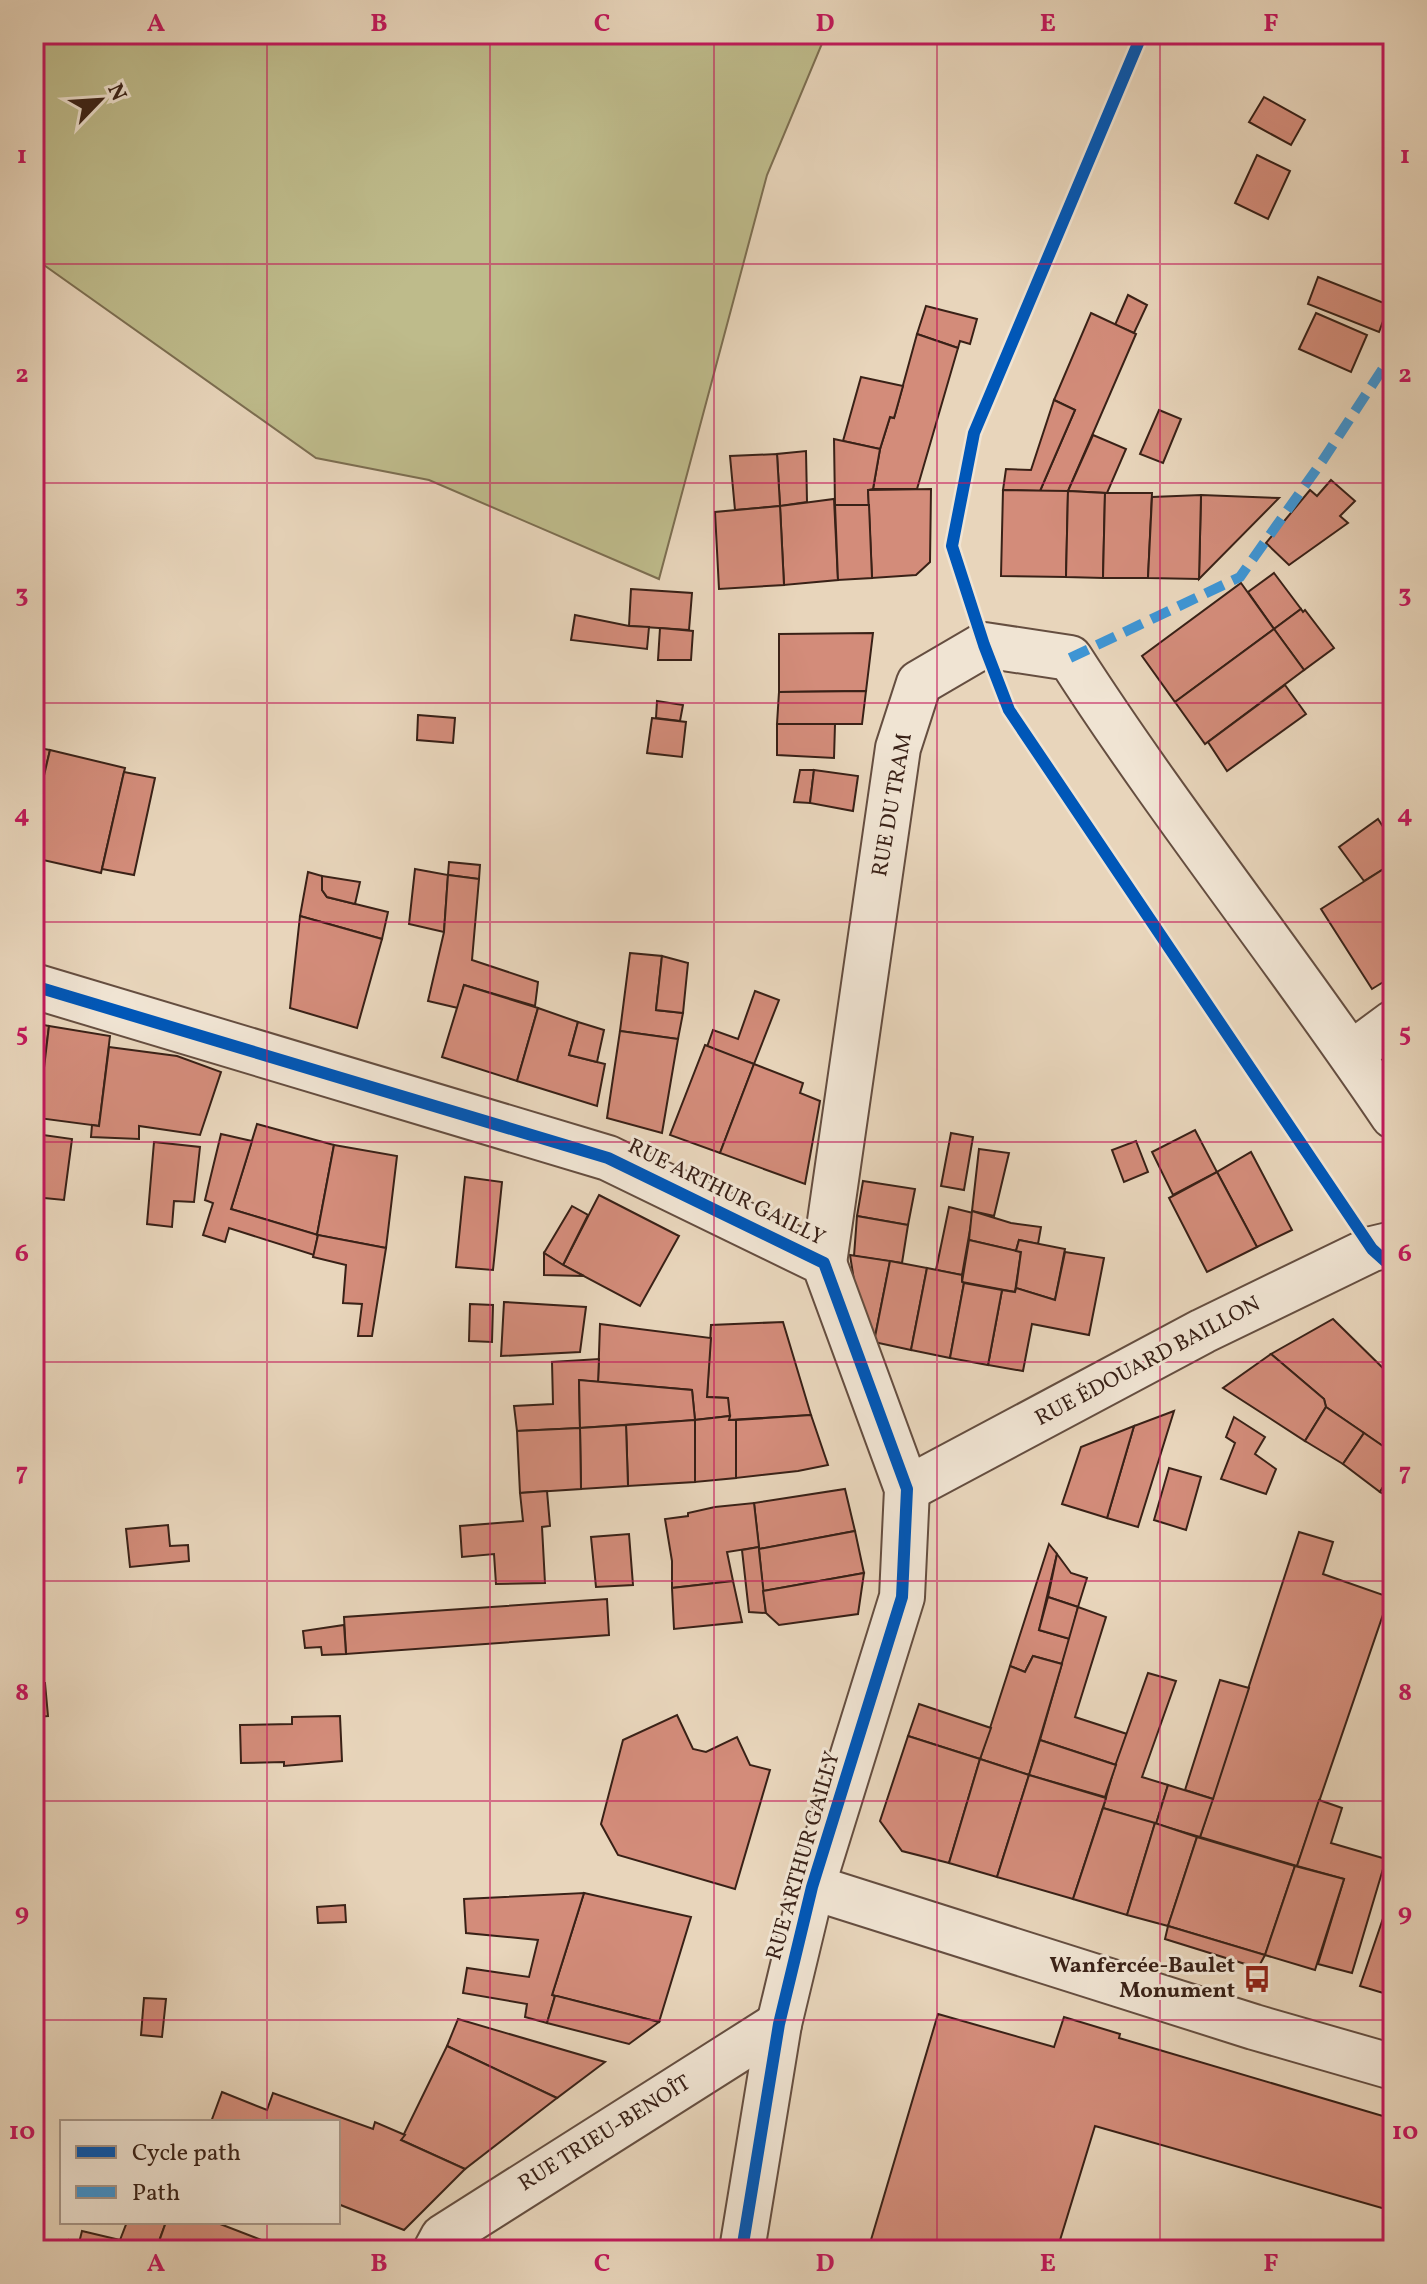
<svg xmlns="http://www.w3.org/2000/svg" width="1427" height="2284" font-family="Vollkorn,serif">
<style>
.green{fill:#bebb8b;stroke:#7c6e51;stroke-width:2}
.building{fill:#d38c7a;stroke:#392117;stroke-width:2}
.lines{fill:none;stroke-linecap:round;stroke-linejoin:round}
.minor-casing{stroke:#654e40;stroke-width:48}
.minor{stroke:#f0e4d3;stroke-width:44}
.quiet{stroke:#3e95d4;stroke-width:10;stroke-dasharray:20 10;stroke-linecap:butt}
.cycleway-casing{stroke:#f0e4d3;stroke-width:17}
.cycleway{stroke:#0057b8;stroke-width:12}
.grid{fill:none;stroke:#c2185b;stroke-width:2;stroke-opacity:0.55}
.labels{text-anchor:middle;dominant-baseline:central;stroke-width:6;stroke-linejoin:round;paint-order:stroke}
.street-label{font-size:22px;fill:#392117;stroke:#f0e4d3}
.poi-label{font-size:22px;font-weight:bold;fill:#392117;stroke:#f0e4d3;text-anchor:end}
.neatline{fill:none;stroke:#c2185b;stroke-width:3}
.grid-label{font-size:26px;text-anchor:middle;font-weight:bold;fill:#c2185b}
</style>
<rect width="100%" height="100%" fill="#e8d5bb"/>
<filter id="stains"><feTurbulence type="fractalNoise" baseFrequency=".0025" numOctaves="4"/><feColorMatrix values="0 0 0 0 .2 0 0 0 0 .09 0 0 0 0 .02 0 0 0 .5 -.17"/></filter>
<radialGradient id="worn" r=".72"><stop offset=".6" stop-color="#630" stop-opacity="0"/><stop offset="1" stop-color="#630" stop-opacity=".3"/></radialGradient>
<polygon class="green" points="34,34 826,34 767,175 659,579 429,480 316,458 34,258"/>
<g class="building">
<polygon points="1264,97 1305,120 1291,145 1249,122"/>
<polygon points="1257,155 1290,171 1268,219 1235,203"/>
<polygon points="1318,277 1389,305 1379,332 1308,304"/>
<polygon points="1128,295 1147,305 1134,333 1115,325"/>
<polygon points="926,306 977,319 970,344 960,341 958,348 917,334"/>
<polygon points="1091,313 1136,334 1068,491 1040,491 1075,410 1054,400"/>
<polygon points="1316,313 1367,335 1351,372 1299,349"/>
<polygon points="917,334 958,348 917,489 873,489 880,449 890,417 894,418"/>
<polygon points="861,377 903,386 894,418 890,417 880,449 843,441"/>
<polygon points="1054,400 1075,410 1040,491 1003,490 1006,469 1031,470"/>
<polygon points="1159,410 1181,419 1163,463 1140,454"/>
<polygon points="1093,435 1126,449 1107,493 1068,491"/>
<polygon points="834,439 880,449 873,489 868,490 869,505 835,505"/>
<polygon points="806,451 807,502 780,506 777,454"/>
<polygon points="777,454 780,506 735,510 730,456"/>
<polygon points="1331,480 1355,501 1340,516 1348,523 1289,565 1266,543 1310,490 1317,496"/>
<polygon points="931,489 930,562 916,575 872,578 868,490"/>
<polygon points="1003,490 1068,491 1066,577 1001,576"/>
<polygon points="1068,491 1105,493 1103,578 1066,577"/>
<polygon points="1105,493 1152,493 1148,578 1103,578"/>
<polygon points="1201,495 1279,498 1199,579"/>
<polygon points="1201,495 1199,579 1148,578 1152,497"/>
<polygon points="834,499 838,580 784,585 780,506"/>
<polygon points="835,505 869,505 872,578 838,580"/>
<polygon points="780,506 784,585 719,589 715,512"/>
<polygon points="1274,573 1301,609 1274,629 1248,592"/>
<polygon points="1241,583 1274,629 1175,702 1142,656"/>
<polygon points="631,589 692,593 689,630 629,626"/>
<polygon points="1301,609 1303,612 1305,610 1334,648 1304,670 1274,629"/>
<polygon points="575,615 629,626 649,627 647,649 571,640"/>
<polygon points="660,628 693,631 691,660 658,660"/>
<polygon points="1274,629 1304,670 1205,744 1175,702"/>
<polygon points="873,633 866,691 779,692 779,634"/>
<polygon points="1285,685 1306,714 1227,771 1208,742"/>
<polygon points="866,691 862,724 777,724 779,692"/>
<polygon points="657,701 683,705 680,721 656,718"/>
<polygon points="418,715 455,718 453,743 417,740"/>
<polygon points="652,718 686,722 682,757 647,753"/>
<polygon points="777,724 835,724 834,758 777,755"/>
<polygon points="34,747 50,750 34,818"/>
<polygon points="50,750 125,768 101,873 34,858 34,818"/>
<polygon points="800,770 814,770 810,803 794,802"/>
<polygon points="814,770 858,776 853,811 810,803"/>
<polygon points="124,772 155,778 134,875 102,869"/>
<polygon points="1378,819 1393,842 1393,863 1364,881 1339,847"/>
<polygon points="449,862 480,865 479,879 448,875"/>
<polygon points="1393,863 1393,976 1372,989 1321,909"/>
<polygon points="415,869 448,875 444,932 409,924"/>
<polygon points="308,872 322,876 322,890 327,897 388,912 382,939 300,916"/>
<polygon points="448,875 479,879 472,960 538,982 535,1006 464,985 458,1008 428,1001 444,932"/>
<polygon points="322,876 360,882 355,904 327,897 322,890"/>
<polygon points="300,916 382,939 357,1028 290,1008"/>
<polygon points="630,953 662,956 656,1010 683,1013 678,1039 620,1031"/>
<polygon points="662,956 688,963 683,1013 656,1010"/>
<polygon points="464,985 538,1008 517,1081 442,1057"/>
<polygon points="755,991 779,1000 754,1064 707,1047 713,1030 738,1039"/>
<polygon points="538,1008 578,1022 569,1055 605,1064 597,1106 517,1081"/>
<polygon points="578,1022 604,1030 597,1062 569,1055"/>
<polygon points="34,1023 49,1026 38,1116 34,1115"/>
<polygon points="49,1026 110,1036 99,1126 38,1118"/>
<polygon points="620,1031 678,1039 662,1133 607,1118"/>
<polygon points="705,1045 754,1064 720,1153 670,1135"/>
<polygon points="109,1047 177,1056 221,1072 200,1135 139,1126 139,1139 91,1137 92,1125 99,1126"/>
<polygon points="754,1064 803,1083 800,1093 820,1101 805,1184 720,1153"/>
<polygon points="257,1124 334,1145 317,1235 231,1209"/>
<polygon points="1195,1130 1217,1172 1173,1195 1152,1152"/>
<polygon points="951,1133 973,1137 964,1190 941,1186"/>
<polygon points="36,1134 72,1139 64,1200 34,1197"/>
<polygon points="221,1134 252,1141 231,1209 318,1235 314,1255 229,1228 225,1242 203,1235 213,1203 205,1200"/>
<polygon points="1136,1141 1148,1172 1124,1182 1112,1150"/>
<polygon points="154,1142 200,1147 194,1202 174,1201 172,1227 147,1224"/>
<polygon points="334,1145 397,1156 386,1248 317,1235"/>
<polygon points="979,1149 1009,1153 994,1216 972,1211"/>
<polygon points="1251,1152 1292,1230 1257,1247 1217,1172"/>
<polygon points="1217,1172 1257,1247 1207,1272 1169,1198"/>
<polygon points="465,1177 502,1182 493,1270 456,1267"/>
<polygon points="863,1181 915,1189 908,1225 857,1216"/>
<polygon points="599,1195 679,1236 640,1306 563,1265"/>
<polygon points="572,1206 588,1215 563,1265 544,1253"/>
<polygon points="949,1207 973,1213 962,1275 936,1270"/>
<polygon points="972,1211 1011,1223 1041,1227 1038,1244 1019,1240 1016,1251 969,1240"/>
<polygon points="857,1216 908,1225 902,1263 854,1256"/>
<polygon points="318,1235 386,1248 372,1336 358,1336 362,1304 343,1303 346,1265 313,1257"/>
<polygon points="969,1240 1021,1252 1015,1292 962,1282"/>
<polygon points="1019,1240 1065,1249 1055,1300 1016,1288 1021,1252 1016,1251"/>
<polygon points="1065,1252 1104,1258 1089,1335 1032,1324 1023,1371 988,1365 1002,1290 1015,1292 1016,1288 1055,1300"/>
<polygon points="544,1253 563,1265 584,1276 544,1275"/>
<polygon points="850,1255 890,1261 874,1342 863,1337"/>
<polygon points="890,1261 927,1268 911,1350 874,1342"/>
<polygon points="927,1268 962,1275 962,1282 964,1283 950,1358 911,1350"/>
<polygon points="964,1283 1002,1290 988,1365 950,1358"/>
<polygon points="504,1302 586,1307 580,1352 501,1356"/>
<polygon points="470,1304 493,1305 492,1342 469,1341"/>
<polygon points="1333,1319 1393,1378 1393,1453 1326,1407 1324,1399 1271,1354"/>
<polygon points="783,1322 811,1415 729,1420 728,1398 707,1397 711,1325"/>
<polygon points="600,1324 711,1338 707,1397 728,1398 730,1416 695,1420 692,1390 598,1382"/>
<polygon points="1271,1354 1324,1399 1326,1407 1305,1441 1223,1388"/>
<polygon points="599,1359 598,1382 579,1380 580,1428 517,1431 514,1406 553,1404 552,1362"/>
<polygon points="579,1380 692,1390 695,1420 580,1428"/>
<polygon points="1326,1407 1364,1433 1343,1464 1305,1441"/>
<polygon points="1174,1411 1138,1527 1107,1518 1134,1426"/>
<polygon points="811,1415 828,1465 798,1471 736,1478 736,1420"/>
<polygon points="730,1416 729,1420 736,1420 736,1478 695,1482 695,1420"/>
<polygon points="1234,1417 1265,1437 1255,1454 1276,1469 1266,1494 1221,1479 1235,1443 1226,1437"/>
<polygon points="695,1420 695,1482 628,1486 626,1425"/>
<polygon points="626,1425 628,1486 581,1489 580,1428"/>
<polygon points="1134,1426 1107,1518 1062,1504 1081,1447"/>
<polygon points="580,1428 581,1489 520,1493 517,1431"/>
<polygon points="1364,1433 1393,1453 1393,1471 1380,1492 1343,1464"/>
<polygon points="1169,1468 1201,1477 1186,1530 1154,1520"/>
<polygon points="1393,1471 1393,1500 1380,1492"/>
<polygon points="845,1489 855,1531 759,1549 754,1503"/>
<polygon points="547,1491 550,1526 542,1527 545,1583 496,1584 494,1554 462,1557 460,1526 523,1521 520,1493"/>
<polygon points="754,1503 759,1547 727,1552 733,1581 672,1588 672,1561 665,1519 688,1516 688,1513 715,1507"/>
<polygon points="168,1525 170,1546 188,1545 189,1561 130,1567 126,1529"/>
<polygon points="855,1531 864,1573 763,1591 759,1549"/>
<polygon points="1299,1532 1333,1542 1323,1574 1389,1597 1297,1866 1200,1837"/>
<polygon points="629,1534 633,1585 596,1587 591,1537"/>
<polygon points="1049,1544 1057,1554 1039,1630 1070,1639 1062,1664 1033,1656 1025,1672 1010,1666"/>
<polygon points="759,1547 759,1551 766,1613 749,1612 742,1550"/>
<polygon points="1057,1554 1071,1573 1087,1578 1078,1607 1048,1597"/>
<polygon points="864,1573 858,1614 779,1625 766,1613 763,1591"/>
<polygon points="733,1581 742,1622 674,1629 672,1588"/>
<polygon points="1048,1597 1078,1607 1070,1639 1039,1630"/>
<polygon points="607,1599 609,1635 346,1654 344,1617"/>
<polygon points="1078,1607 1106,1617 1075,1717 1127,1734 1116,1765 1040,1740"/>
<polygon points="344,1625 346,1654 322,1655 321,1647 305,1648 303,1631"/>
<polygon points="1033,1656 1062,1664 1029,1775 980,1759 1010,1666 1025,1672"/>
<polygon points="1148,1673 1176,1681 1142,1777 1168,1785 1156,1824 1103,1808 1114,1769"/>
<polygon points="1220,1680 1249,1688 1213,1799 1185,1790"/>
<polygon points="45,1683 48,1716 34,1717 34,1684"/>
<polygon points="919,1704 991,1728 980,1759 908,1736"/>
<polygon points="677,1715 693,1749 706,1752 737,1737 750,1765 770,1770 735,1889 618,1855 601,1824 623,1740"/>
<polygon points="340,1716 342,1761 284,1766 284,1762 241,1763 240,1725 292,1724 292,1717"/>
<polygon points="908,1736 980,1759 949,1863 902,1851 880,1821"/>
<polygon points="1040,1740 1116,1765 1105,1797 1029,1775"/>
<polygon points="980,1759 1029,1775 997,1877 949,1863"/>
<polygon points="1029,1775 1106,1798 1073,1899 997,1877"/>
<polygon points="1168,1785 1213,1799 1200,1837 1156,1824"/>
<polygon points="1319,1800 1342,1808 1331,1843 1386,1859 1352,1973 1318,1964 1344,1879 1297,1866"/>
<polygon points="1103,1808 1155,1823 1127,1915 1073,1899"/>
<polygon points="1155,1823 1197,1837 1168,1926 1127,1915"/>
<polygon points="1197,1837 1295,1866 1265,1955 1168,1926"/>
<polygon points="1295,1866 1344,1879 1315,1970 1265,1955"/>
<polygon points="1393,1889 1393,1996 1360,1986"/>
<polygon points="584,1893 691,1917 659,2022 552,1995"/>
<polygon points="584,1893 552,1995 555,1996 547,2023 525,2017 527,2004 463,1993 467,1968 529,1977 538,1940 466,1933 464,1899"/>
<polygon points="345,1905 346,1922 318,1923 317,1907"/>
<polygon points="1168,1926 1265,1955 1258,1968 1165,1939"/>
<polygon points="555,1996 557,1996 659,2022 629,2044 547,2023"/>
<polygon points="144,1998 166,1999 162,2037 141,2035"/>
<polygon points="938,2014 1054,2047 1064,2017 1120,2034 1119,2038 1393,2119 1393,2197 1389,2210 1095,2126 1057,2250 868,2250"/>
<polygon points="458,2019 605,2062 557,2098 447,2046"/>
<polygon points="447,2046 557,2098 465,2169 401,2140"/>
<polygon points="222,2092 267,2110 273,2093 373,2129 375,2122 405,2135 401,2140 465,2169 404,2230 338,2204 338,2122 211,2122"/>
<polygon points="127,2222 166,2222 156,2249 120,2240"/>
<polygon points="166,2222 215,2222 287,2250 156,2250"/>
<polygon points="82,2231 120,2240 156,2249 67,2250 69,2240 79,2243"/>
</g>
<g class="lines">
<g class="minor-casing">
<g id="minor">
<polyline points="34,986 608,1158 824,1263 907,1489 902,1597 812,1887 779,2024 742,2250"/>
<polyline points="1351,1054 1393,1023"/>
<path d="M824,1263l74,-515 21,-65 65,-38 86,13c101,157 219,303 323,458"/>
<polyline points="907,1489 1203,1331 1372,1249 1393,1244"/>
<polyline points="812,1887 1254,2027 1393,2067"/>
<polyline points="436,2250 443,2237 779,2024"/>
</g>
</g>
<use href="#minor" class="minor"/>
<polyline class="quiet" points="1070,658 1240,577 1323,460 1393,353"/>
<g class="cycleway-casing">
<g id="cycleway">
<polyline points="1142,34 974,433 952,546 984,645 1009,710 1372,1249 1393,1268"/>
<polyline points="34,986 608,1158 824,1263 907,1489 902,1597 812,1887 779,2024 742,2250"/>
</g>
</g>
<use href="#cycleway" class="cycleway"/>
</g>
<path class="grid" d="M267,34v2088M490,34v2216M714,34v2216M937,34v2216M1160,34v2216M34,264h1359M34,483h1359M34,703h1359M34,922h1359M34,1142h1359M34,1362h1359M34,1581h1359M34,1801h1359M34,2020h1359M267,2222v28"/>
<defs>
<g id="bus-bare" transform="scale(2.16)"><path d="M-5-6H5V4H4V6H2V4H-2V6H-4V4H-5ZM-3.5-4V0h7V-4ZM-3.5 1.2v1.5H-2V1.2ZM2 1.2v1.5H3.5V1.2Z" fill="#8f2418" stroke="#f0e4d3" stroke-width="2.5" paint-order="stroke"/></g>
</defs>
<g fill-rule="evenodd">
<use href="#bus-bare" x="1257" y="1979"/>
</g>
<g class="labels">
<g class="street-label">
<text transform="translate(893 805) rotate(-80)">RUE DU TRAM</text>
<text transform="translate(726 1193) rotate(26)">RUE ARTHUR GAILLY</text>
<text transform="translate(1148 1362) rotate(-28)">RUE ÉDOUARD BAILLON</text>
<text transform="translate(804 1856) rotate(-74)">RUE ARTHUR GAILLY</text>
<text transform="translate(605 2134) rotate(-32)">RUE TRIEU-BENOÎT</text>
</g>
<g class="poi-label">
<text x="1235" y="1966">Wanfercée-Baulet<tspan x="1235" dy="25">Monument</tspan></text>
</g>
</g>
<rect width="1427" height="2284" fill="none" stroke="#e8d5bb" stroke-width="88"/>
<rect x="60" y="2120" width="280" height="104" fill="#f0e4d3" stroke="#a79688" stroke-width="2"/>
<rect x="76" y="2146" width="40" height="12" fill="#0057b8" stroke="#a79688" stroke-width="2"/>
<text x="132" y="2160" font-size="24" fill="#392117">Cycle path</text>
<rect x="76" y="2186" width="40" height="12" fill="#3e95d4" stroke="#a79688" stroke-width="2"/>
<text x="132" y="2200" font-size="24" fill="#392117">Path</text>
<g transform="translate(100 100) rotate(65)" stroke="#f0e4d3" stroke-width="6" paint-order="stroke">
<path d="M0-6L14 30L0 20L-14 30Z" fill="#392117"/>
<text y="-12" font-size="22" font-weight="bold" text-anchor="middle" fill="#392117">N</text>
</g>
<rect x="44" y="44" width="1339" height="2196" class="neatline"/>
<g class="grid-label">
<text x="156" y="31">A</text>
<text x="379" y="31">B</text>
<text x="602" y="31">C</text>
<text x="825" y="31">D</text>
<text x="1048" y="31">E</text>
<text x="1271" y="31">F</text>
<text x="22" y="163">1</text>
<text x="1405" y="163">1</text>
<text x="22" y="382">2</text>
<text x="1405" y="382">2</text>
<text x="22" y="602">3</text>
<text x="1405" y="602">3</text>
<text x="22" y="822">4</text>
<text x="1405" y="822">4</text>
<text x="22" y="1041">5</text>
<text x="1405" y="1041">5</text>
<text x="22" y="1261">6</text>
<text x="1405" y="1261">6</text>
<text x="22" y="1480">7</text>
<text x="1405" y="1480">7</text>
<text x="22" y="1700">8</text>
<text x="1405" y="1700">8</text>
<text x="22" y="1920">9</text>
<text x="1405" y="1920">9</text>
<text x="22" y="2139">10</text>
<text x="1405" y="2139">10</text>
<text x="156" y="2271">A</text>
<text x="379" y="2271">B</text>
<text x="602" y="2271">C</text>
<text x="825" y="2271">D</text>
<text x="1048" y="2271">E</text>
<text x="1271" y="2271">F</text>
</g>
<rect width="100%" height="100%" filter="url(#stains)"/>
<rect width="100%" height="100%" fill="url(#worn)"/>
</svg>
